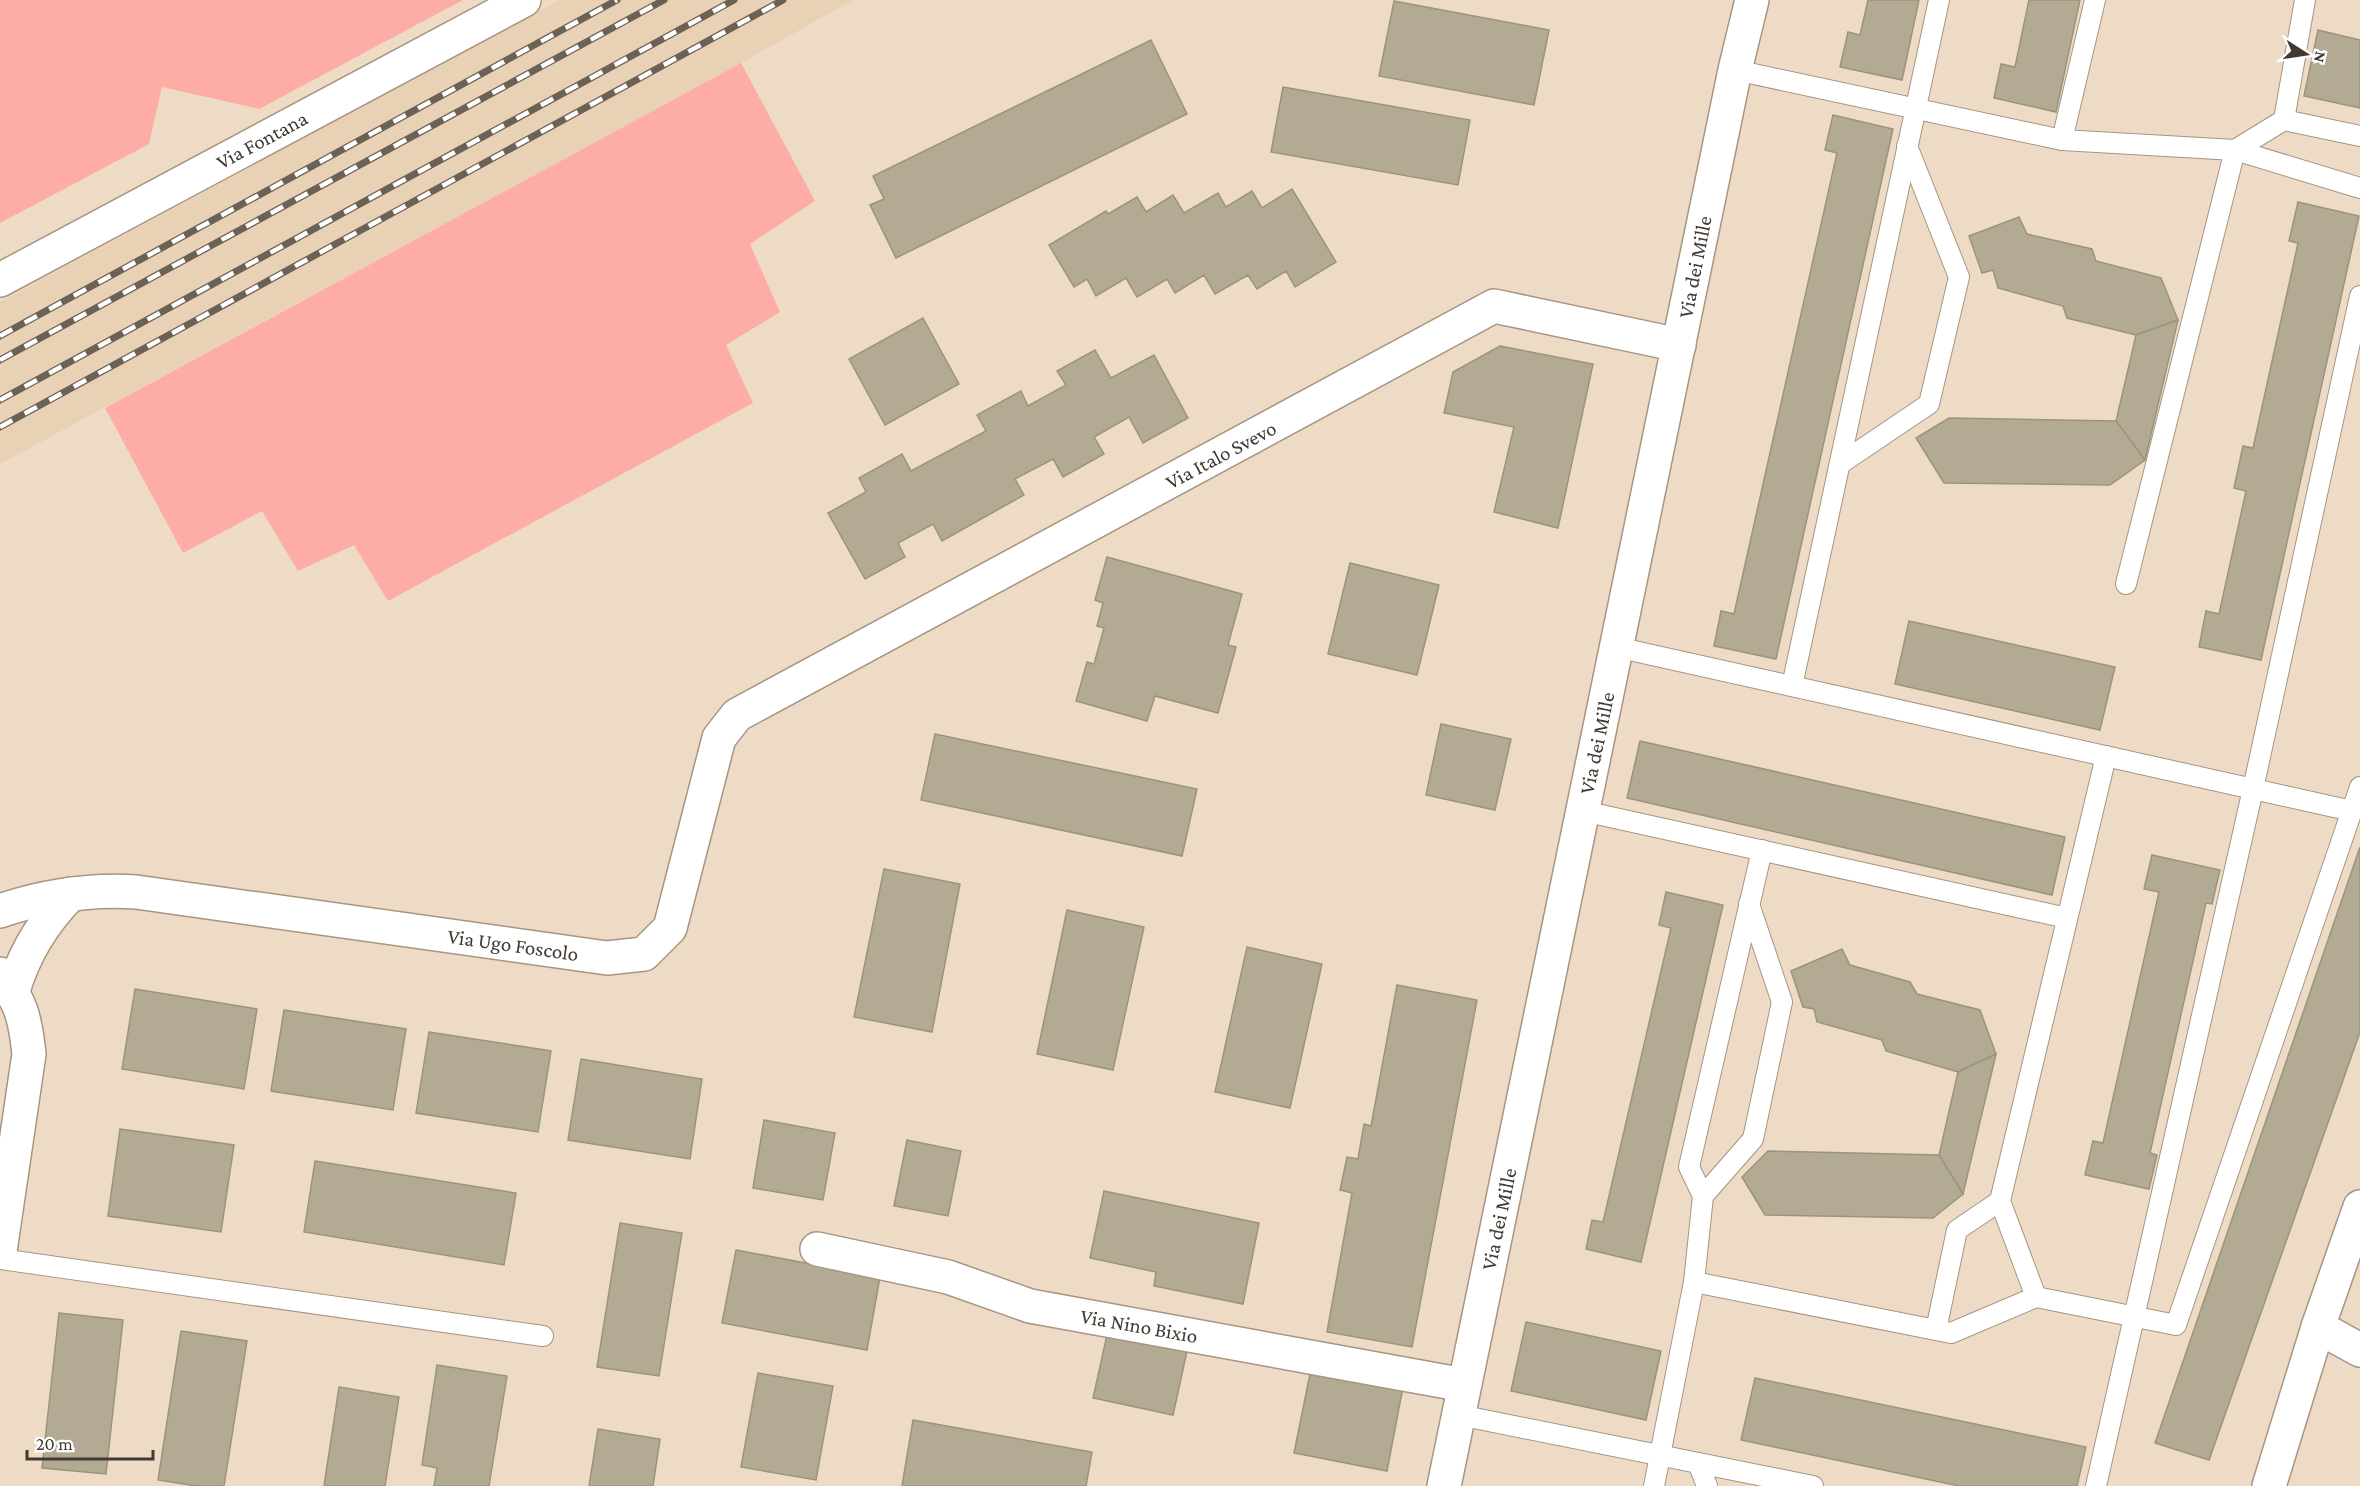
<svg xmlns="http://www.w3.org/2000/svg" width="2360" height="1486" font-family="'Crimson Pro',serif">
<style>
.built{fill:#e9d1b6}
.green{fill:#feaca6}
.building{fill:#b2aa92;stroke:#9b947c;stroke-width:1.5}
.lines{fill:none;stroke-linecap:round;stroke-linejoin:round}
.lane-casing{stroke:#a79582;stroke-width:22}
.street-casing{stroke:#a79582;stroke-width:36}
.lane{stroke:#fff;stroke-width:20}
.street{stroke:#fff;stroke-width:33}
.rail-casing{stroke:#6b6155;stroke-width:7}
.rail{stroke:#fff;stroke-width:4.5;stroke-dasharray:14;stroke-linecap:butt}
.labels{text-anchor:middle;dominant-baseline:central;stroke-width:4.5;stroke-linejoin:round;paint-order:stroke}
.street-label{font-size:21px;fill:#423a32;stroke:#fff}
</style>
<rect width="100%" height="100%" fill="#eedbc6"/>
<polygon class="built" points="559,0 853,0 741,63 0,464 0,302"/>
<g class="green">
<polygon points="0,0 463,0 259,109 162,87 149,144 0,223"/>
<polygon points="741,63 815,201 750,244 780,312 726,345 753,403 388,601 354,545 298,571 262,511 183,553 105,408"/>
</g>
<g class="building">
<polygon points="1868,0 1919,0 1902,80 1840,67 1848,32 1860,35"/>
<polygon points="2029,0 2080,0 2056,112 1994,98 2001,64 2015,67"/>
<polygon points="1394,1 1549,30 1534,105 1379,76"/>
<polygon points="2318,30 2360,40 2360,108 2304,96"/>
<polygon points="1151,40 1187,114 896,258 870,205 884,199 873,176"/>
<polygon points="1283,87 1470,120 1458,185 1271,152"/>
<polygon points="1833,115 1893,129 1776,659 1714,646 1721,611 1734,614 1837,153 1825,150"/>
<polygon points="1292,189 1336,262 1295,287 1286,271 1257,289 1248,275 1215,294 1204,275 1175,293 1167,279 1137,297 1126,278 1096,296 1087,279 1074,287 1049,245 1106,211 1108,214 1137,197 1146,212 1173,195 1184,213 1218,193 1226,207 1252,191 1262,208"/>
<polygon points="2298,202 2359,216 2261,660 2199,647 2206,611 2219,614 2246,491 2234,488 2243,446 2253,448 2298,243 2289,241"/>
<polygon points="2019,217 2027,234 2092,249 2096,261 2161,278 2178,320 2136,335 2067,318 2063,306 1998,288 1993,270 1982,273 1969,236"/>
<polygon points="923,318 959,384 885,425 849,359"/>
<polygon points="2178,320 2145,460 2116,421 2136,335"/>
<polygon points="1500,346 1593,364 1558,528 1494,512 1514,427 1444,413 1453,372"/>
<polygon points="1095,350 1111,378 1154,355 1188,418 1143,443 1129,417 1094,437 1104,454 1063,477 1053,459 1015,479 1024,495 942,541 933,524 898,543 905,557 865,579 828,513 866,492 859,478 902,454 911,471 986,431 977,415 1021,391 1028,406 1066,385 1057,371"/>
<polygon points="1949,418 2116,421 2145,460 2110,485 1944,483 1916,438"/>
<polygon points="1107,557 1242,594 1228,645 1236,647 1218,713 1155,696 1147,721 1076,701 1087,662 1094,664 1104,628 1097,626 1103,603 1095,600"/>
<polygon points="1350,563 1439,585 1417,675 1328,654"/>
<polygon points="1909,621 2115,667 2100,730 1895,684"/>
<polygon points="1441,724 1511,739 1495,810 1426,795"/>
<polygon points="935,734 1197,789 1182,856 921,800"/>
<polygon points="1640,741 2065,837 2052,895 1627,798"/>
<polygon points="2360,847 2360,1032 2209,1460 2155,1443"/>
<polygon points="2152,855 2220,870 2212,904 2206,903 2150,1153 2157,1155 2149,1189 2085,1175 2093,1141 2103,1143 2159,892 2144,889"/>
<polygon points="884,869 960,884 932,1032 854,1017"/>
<polygon points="1666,892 1723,905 1641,1262 1586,1249 1592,1220 1603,1222 1671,928 1659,925"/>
<polygon points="1067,910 1144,927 1113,1070 1037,1054"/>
<polygon points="1247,947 1322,964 1290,1108 1215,1092"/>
<polygon points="1842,949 1850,965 1910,982 1917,994 1980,1010 1996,1054 1958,1072 1886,1051 1882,1040 1817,1022 1814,1009 1803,1007 1791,971"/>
<polygon points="1397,985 1477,1000 1412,1347 1327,1332 1352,1193 1340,1190 1347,1157 1358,1159 1364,1124 1371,1126"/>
<polygon points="135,989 257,1009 244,1089 122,1069"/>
<polygon points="284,1010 406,1029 393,1110 271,1091"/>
<polygon points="429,1032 551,1051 538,1132 416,1113"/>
<polygon points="1996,1054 1963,1194 1939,1155 1958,1072"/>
<polygon points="581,1059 702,1079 690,1159 568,1140"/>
<polygon points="764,1120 835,1133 823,1200 753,1188"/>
<polygon points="120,1129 234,1145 221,1232 108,1216"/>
<polygon points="907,1140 961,1151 948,1216 894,1206"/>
<polygon points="1768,1151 1939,1155 1963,1194 1933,1218 1765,1215 1742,1177"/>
<polygon points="315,1161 516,1193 504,1265 304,1232"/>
<polygon points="1104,1191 1259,1223 1243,1304 1154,1286 1156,1272 1090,1258"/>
<polygon points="620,1223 682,1233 659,1376 597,1367"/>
<polygon points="736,1250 880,1277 867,1350 722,1323"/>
<polygon points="59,1313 123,1320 106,1474 42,1468"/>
<polygon points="1526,1322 1661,1351 1646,1420 1511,1391"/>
<polygon points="181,1331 247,1341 224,1486 196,1486 158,1480"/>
<polygon points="1107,1335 1187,1351 1173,1415 1093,1398"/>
<polygon points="437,1365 507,1376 489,1486 434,1486 437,1468 422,1465"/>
<polygon points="1311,1369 1403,1387 1387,1471 1294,1453"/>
<polygon points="758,1373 833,1386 816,1480 741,1467"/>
<polygon points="1755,1378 2086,1447 2077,1486 1959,1486 1741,1440"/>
<polygon points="339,1387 399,1397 385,1486 324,1486"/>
<polygon points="913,1420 1092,1452 1086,1486 902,1486"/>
<polygon points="598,1429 660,1439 653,1486 589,1486"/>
</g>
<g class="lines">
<g class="lane-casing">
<g id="lane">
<polyline points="1735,70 2062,140 2235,150 2360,188"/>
<polyline points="2284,120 2360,136"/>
<polyline points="2062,140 2095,0"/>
<polyline points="1840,464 1929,404 1959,277 1907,146"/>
<polyline points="2126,584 2235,150 2284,120 2305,0"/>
<polyline points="1616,647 2352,811"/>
<polyline points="1792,686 1939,0"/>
<polyline points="1583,811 2067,918"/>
<polyline points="1703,1196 1753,1139 1782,1002 1749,904"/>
<polyline points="0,1259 543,1336"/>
<polyline points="1694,1282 1951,1333 2036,1297 2176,1325 2360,787"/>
<polyline points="2036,1297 2000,1201 2106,756"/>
<polyline points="1936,1330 1957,1230 2000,1201"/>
<polyline points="1459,1415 1813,1486"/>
<polyline points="1698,1463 1707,1486"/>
<polyline points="1654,1486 1694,1282 1703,1196 1689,1167 1762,850"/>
<polyline points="2096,1486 2253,789 2360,296"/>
</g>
</g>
<g class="street-casing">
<g id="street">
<polyline points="0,280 524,0"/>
<path d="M0,911c44,-15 89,-22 136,-19l471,66 37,-4 26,-26 49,-190 18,-23 757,-409 185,39"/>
<path d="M0,974c22,30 25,44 29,80l-29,197"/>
<path d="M13,991c11,-38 30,-69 58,-97"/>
<polyline points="817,1249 948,1277 1030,1306 1464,1385"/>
<polyline points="2318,1327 2360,1350"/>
<polyline points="1444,1486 1735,70 1752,0"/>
<polyline points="2269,1486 2318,1327 2360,1207"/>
</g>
</g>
<use href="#lane" class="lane"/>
<use href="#street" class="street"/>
<g class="rail-casing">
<g id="rail">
<polyline points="0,336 617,0"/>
<polyline points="0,360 664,0"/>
<polyline points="0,400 734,0"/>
<polyline points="0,427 783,0"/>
</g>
</g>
<use href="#rail" class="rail"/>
</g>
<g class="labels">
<g class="street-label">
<text transform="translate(262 140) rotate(-28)">Via Fontana</text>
<text transform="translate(1695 267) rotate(-79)">Via dei Mille</text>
<text transform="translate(1221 455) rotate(-28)">Via Italo Svevo</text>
<text transform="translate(1597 743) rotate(-78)">Via dei Mille</text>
<text transform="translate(513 945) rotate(8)">Via Ugo Foscolo</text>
<text transform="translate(1499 1219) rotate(-78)">Via dei Mille</text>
<text transform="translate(1139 1326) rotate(10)">Via Nino Bixio</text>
</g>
</g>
<g transform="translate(2306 54) rotate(102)" stroke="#ffffff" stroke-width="4.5" paint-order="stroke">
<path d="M0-4.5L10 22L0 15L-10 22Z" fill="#423a32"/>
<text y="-9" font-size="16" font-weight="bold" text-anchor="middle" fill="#423a32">N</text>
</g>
<path d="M27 1450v9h126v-9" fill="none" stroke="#423a32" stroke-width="3"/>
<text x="36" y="1450" font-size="18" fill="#423a32" stroke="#ffffff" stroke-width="4.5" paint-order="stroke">20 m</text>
</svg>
